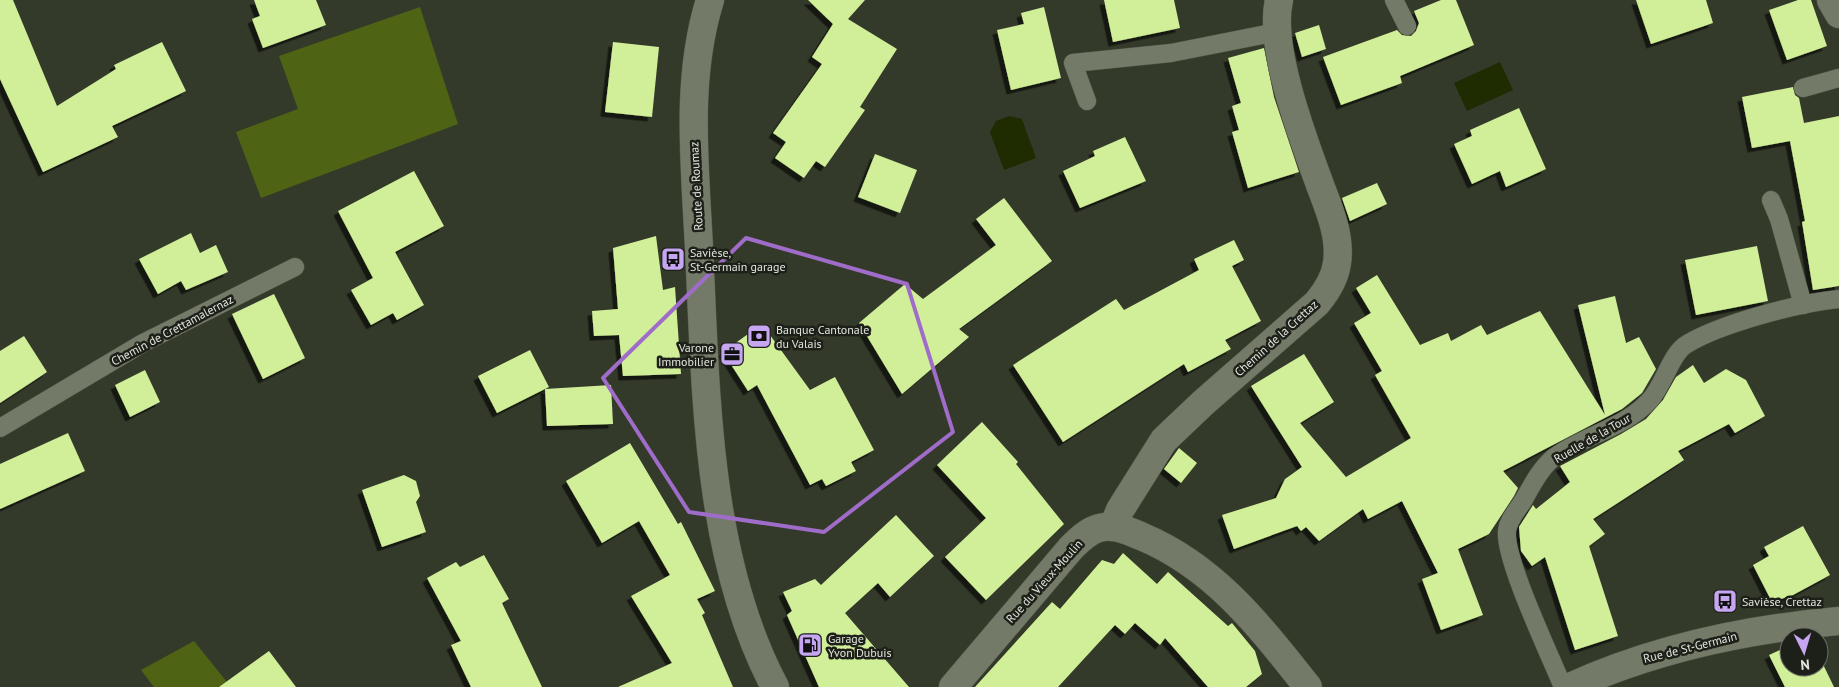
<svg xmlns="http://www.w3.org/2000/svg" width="1839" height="687" font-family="'PT Sans',sans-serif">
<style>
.green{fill:#4e6314}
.water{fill:#1f2b00}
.building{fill:#d1ee99;filter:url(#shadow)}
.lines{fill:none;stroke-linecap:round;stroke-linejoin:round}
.service-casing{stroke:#53584a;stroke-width:19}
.minor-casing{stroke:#53584a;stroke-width:29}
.tertiary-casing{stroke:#53584a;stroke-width:29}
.service{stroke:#737a67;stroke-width:18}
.minor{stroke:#737a67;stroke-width:28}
.tertiary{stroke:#737a67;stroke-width:28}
.marked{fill:none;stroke:#9f6dc9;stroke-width:4;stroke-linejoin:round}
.labels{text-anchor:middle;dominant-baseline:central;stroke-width:5;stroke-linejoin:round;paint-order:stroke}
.street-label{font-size:12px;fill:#e1e5db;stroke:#1d2019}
.poi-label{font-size:12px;fill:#e1e5db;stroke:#1d2019;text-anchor:start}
</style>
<defs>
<filter id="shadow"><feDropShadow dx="-4.5" dy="4.5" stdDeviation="0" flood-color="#0009"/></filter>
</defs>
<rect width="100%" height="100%" fill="#343a2a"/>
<g class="green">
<polygon points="420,7 458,124 261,198 236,132 298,109 279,56"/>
<polygon points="194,641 231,687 154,687 141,670"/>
</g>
<g class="water">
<polygon points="1500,62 1513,90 1467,111 1454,83"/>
<polygon points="1009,116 1022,119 1036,158 1004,170 990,132 996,121"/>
</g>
<g class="building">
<polygon points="0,0 13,0 57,106 116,69 114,65 162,42 186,91 112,126 118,137 43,172 0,79"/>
<polygon points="254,0 316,0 326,25 263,48 252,19 260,16"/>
<polygon points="808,0 865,0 848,19 897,49 860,107 865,110 825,167 816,161 804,178 775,158 786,142 773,133 822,64 812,57 833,24"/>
<polygon points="1104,0 1174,0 1180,28 1113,42"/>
<polygon points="1441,0 1456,0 1474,45 1400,76 1402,83 1341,105 1323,57 1397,30 1402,35 1411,36 1416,31 1419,23 1414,11"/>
<polygon points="1636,0 1706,0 1713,23 1651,44"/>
<polygon points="1798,0 1811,0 1827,46 1787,60 1769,10"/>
<polygon points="1044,7 1061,78 1011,90 997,30 1024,24 1021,13"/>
<polygon points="1319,25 1326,49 1302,57 1295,33"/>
<polygon points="613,42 659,47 652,117 605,112"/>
<polygon points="1264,48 1274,97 1299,172 1248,188 1232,132 1239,130 1232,106 1241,103 1228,58"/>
<polygon points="1793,87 1795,95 1799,98 1804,123 1839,116 1839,286 1813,290 1802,222 1805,221 1790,141 1752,148 1742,97"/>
<polygon points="1519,108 1546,169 1506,187 1500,171 1472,184 1454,144 1472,136 1470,130"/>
<polygon points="1125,137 1146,181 1080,208 1063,171 1095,156 1093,151"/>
<polygon points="875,154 917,170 900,213 858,197"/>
<polygon points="414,171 444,226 395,252 424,305 397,320 393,313 371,325 351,290 373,278 338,211"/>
<polygon points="1377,183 1387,204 1350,221 1342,198"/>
<polygon points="1004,198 1052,261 959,329 969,337 902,394 859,323 905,284 923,299 996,245 976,219"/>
<polygon points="191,233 200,253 216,245 228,272 186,290 181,281 158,294 139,259"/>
<polygon points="656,236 663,290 675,287 681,374 623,376 619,335 594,336 592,311 618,309 613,248"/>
<polygon points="1234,240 1244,260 1232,266 1261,321 1225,340 1231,349 1188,372 1184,364 1063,442 1013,365 1116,299 1124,310 1199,270 1194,259"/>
<polygon points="1757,246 1768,301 1696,315 1685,260"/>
<polygon points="1377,275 1420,345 1448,333 1451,341 1481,325 1487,335 1540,311 1605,415 1578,305 1615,296 1626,343 1639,337 1656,369 1642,393 1622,409 1503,471 1518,488 1514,496 1489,534 1458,549 1483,615 1441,630 1422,579 1438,573 1402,501 1368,519 1363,509 1319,541 1306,527 1301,531 1297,526 1234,549 1222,515 1276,498 1285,479 1302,467 1251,386 1304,354 1334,402 1300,423 1346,477 1411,438 1375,375 1382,371 1354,323 1371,313 1356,288"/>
<polygon points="274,294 305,358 263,379 232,314"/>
<polygon points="762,324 810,390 835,377 874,450 851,462 856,471 826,486 822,479 810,485 757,385 748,391 723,352"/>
<polygon points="24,336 47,372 0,403 0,351"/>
<polygon points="530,350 549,387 497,413 478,376"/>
<polygon points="1693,365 1704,383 1726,369 1746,380 1765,416 1735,433 1729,424 1678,451 1684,460 1593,519 1605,534 1589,546 1618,636 1575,650 1545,557 1532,566 1521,551 1519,527 1533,505 1536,509 1570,482 1560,466 1621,434 1646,419 1663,400 1676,377"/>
<polygon points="145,370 160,402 130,417 115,385"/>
<polygon points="611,385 613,424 547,426 545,389"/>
<polygon points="982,422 1018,462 1016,464 1064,524 986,600 945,557 986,518 937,465"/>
<polygon points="68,433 85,471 0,509 0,464"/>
<polygon points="630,443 678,524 681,522 715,591 697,599 705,613 702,615 733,687 618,687 672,663 631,596 670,575 639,521 602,543 566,481"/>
<polygon points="1179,448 1197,463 1181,483 1164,469"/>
<polygon points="404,475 416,481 420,496 416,502 426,532 382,547 362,490"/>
<polygon points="896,515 934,556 890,597 878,583 845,613 909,687 819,687 787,615 792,611 783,592 815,579 821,585"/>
<polygon points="1803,526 1830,575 1793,595 1772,602 1753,565 1769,556 1764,547"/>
<polygon points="1123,553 1157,584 1168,572 1228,626 1232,623 1255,651 1262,674 1246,687 1208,687 1165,638 1160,645 1135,623 1125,634 1115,625 1058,687 975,687 1052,602 1060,609 1102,560 1114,564"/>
<polygon points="484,555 509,599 502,603 542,687 471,687 451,645 461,641 427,578 456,562 460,567"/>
<polygon points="1789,646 1789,667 1819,667 1819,656 1834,687 1785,687 1769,655"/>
<polygon points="269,651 296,687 219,687"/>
</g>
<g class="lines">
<g class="service-casing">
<g id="service">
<polyline points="1394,0 1407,26"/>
<polyline points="1803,88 1839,78"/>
<polyline points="1087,101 1073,63 1171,53 1277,32"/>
<polyline points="1771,200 1779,219 1803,305"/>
<polyline points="0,428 143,343 295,267"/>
<path d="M1563,687c-13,-32 -59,-128 -56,-156 1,-11 10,-20 16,-30 8,-14 17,-32 30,-43 30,-23 71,-29 97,-58 14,-15 21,-47 37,-56 35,-21 112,-41 152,-45"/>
</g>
</g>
<g class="minor-casing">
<g id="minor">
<polyline points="1831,0 1839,14"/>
<path d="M1113,527l7,-17 44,-70 39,-37 114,-100c10,-12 18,-25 20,-40 4,-27 -8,-54 -17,-78 -17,-47 -52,-137 -41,-185"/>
<path d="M1570,687c86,-39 176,-58 269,-66"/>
</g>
</g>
<g class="tertiary-casing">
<g id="tertiary">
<path d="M710,0c-25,80 -15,165 -11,248 7,144 7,309 76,439"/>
<path d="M953,687l118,-139c8,-8 17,-17 28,-20 16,-4 30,3 44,9 73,31 117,90 165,150"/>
</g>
</g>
<use href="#service" class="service"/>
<use href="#minor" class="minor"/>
<use href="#tertiary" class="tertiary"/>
</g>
<path class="marked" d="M746,238l161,46 46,148 -129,100 -135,-20 -86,-134z"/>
<defs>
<g id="bus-square" transform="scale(1.25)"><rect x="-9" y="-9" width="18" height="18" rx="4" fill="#c6a6f0" stroke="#1d2019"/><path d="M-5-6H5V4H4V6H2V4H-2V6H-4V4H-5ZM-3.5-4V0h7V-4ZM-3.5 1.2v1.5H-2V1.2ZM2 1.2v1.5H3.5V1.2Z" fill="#111"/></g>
<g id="bank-square" transform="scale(1.25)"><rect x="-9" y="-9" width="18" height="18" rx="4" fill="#c6a6f0" stroke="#1d2019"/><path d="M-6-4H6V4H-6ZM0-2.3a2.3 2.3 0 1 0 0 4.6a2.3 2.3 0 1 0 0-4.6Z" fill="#111"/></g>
<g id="office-square" transform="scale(1.25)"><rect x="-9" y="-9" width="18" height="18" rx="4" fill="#c6a6f0" stroke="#1d2019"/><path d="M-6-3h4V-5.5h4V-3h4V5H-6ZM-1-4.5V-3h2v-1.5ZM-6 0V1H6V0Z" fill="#111"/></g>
<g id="fuel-square" transform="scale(1.25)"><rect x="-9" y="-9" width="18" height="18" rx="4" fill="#c6a6f0" stroke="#1d2019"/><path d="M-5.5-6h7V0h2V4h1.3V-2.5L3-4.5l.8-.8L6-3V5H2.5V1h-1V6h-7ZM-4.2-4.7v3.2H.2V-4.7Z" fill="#111"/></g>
</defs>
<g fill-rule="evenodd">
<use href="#bus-square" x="673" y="259"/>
<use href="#bank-square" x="759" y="336"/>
<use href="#office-square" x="732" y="354"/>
<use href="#bus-square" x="1725" y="601"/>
<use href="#fuel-square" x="810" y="645"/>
</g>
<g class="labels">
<g class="street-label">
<text transform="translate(696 186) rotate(-93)">Route de Roumaz</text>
<text transform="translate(172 330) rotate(-28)">Chemin de Crettamalernaz</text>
<text transform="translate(1276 338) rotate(-42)">Chemin de la Crettaz</text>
<text transform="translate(1592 438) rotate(-30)">Ruelle de la Tour</text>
<text transform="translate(1044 581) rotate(-48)">Rue du Vieux-Moulin</text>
<text transform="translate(1690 647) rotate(-14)">Rue de St-Germain</text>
</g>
<g class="poi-label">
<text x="690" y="252">Savièse,<tspan x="690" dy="14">St-Germain garage</tspan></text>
<text x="776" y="329">Banque Cantonale<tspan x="776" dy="14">du Valais</tspan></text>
<text x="714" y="347" text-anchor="end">Varone<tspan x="714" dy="14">Immobilier</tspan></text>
<text x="1742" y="601">Savièse, Crettaz</text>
<text x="828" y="638">Garage<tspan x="828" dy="14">Yvon Dubuis</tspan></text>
</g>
</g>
<g transform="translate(1804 652) rotate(175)"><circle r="24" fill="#1d2019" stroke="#6b6f67"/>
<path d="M0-4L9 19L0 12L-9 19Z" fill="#c6a6f0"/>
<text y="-8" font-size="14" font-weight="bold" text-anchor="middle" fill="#e1e5db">N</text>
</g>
</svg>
